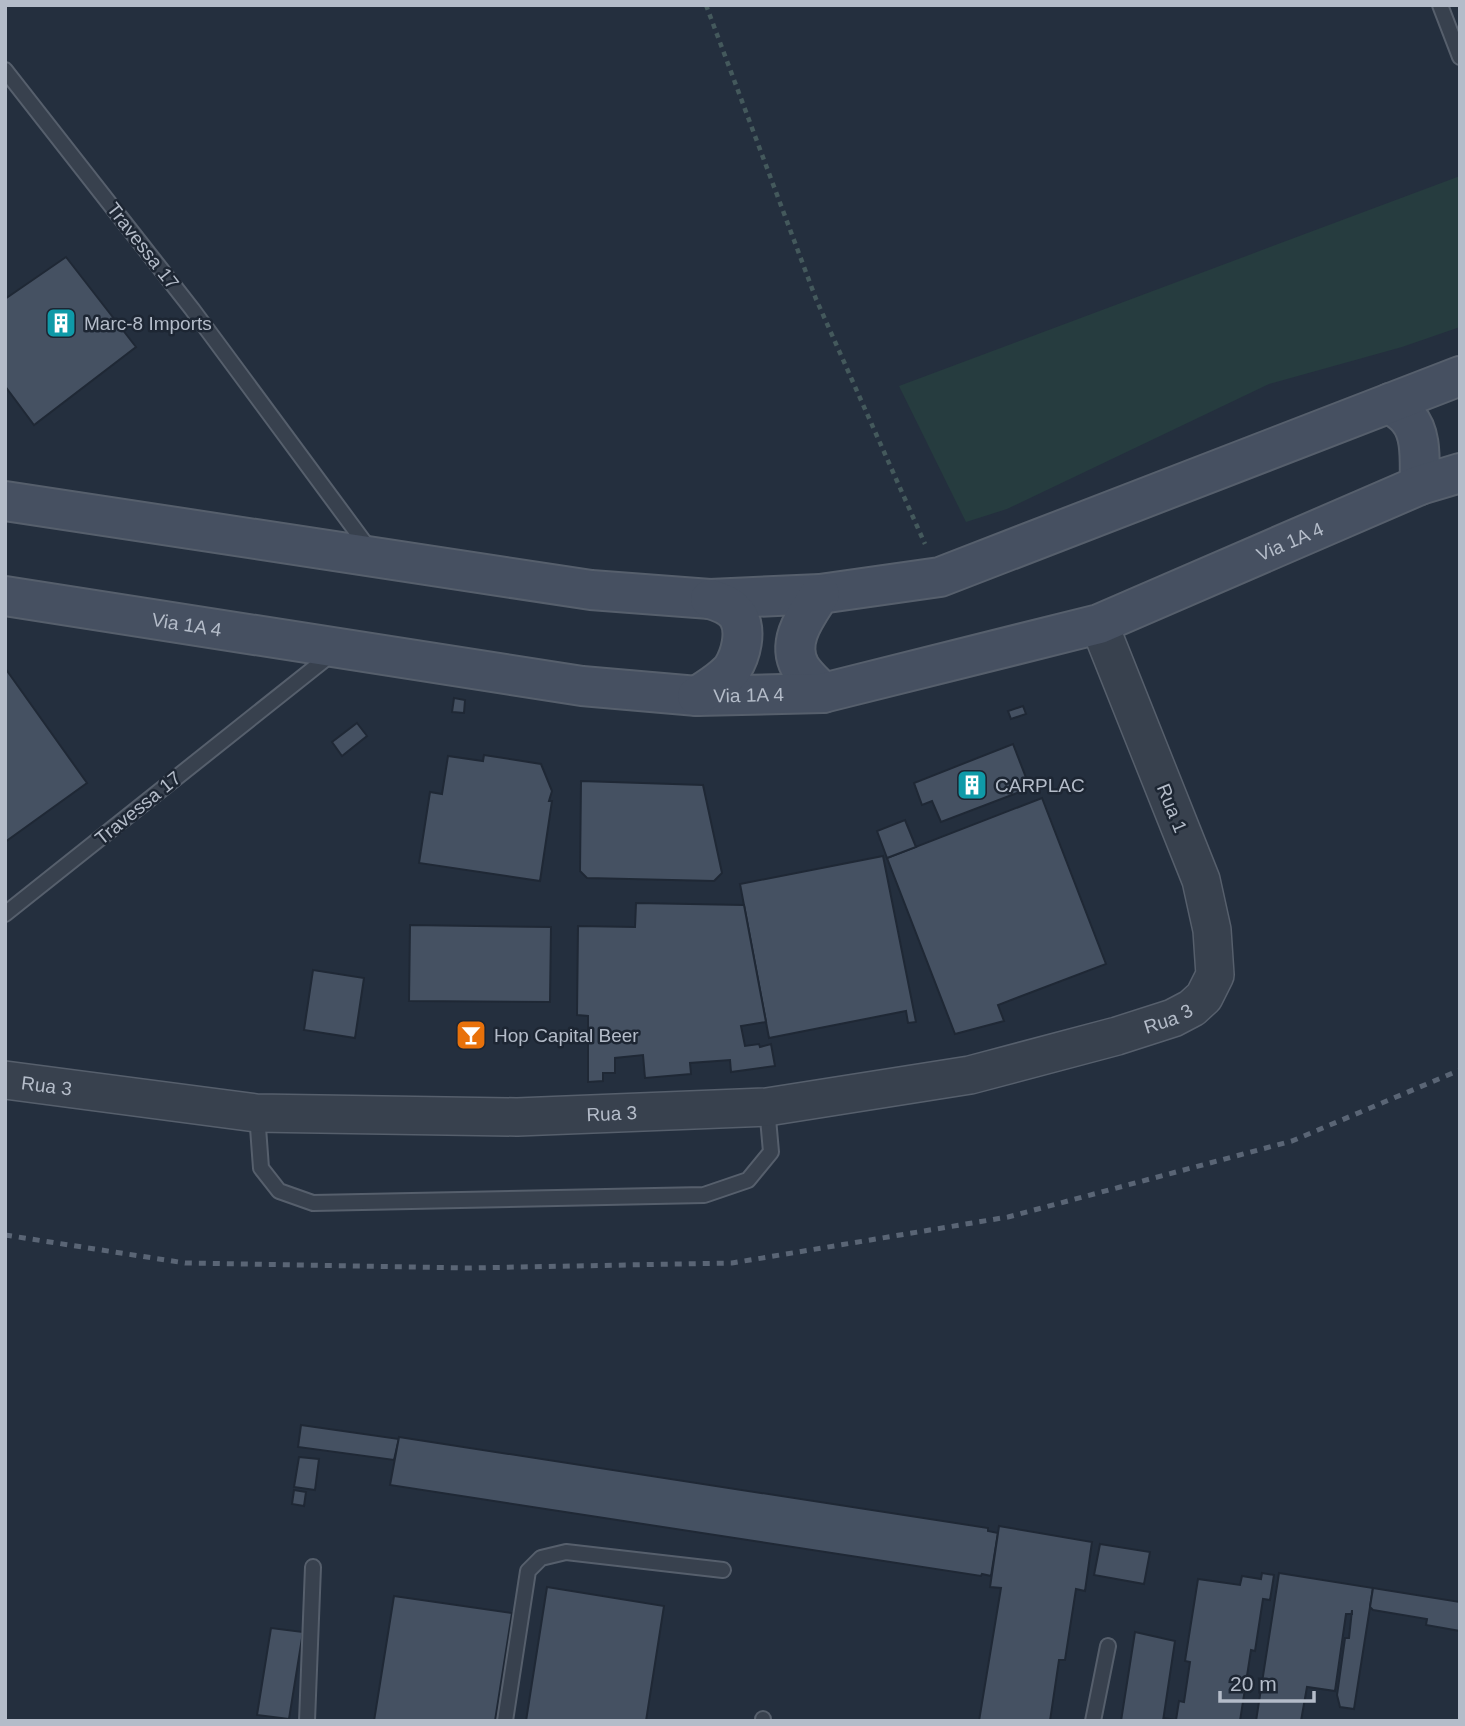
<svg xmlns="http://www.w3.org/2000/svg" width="1465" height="1726" font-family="Helvetica,sans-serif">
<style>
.green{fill:#263c3f}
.building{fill:#455162;stroke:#1f2835;stroke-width:2}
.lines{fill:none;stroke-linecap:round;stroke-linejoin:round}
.service-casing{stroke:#565f6c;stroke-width:18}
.tertiary-casing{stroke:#565f6c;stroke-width:40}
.secondary-casing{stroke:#565f6c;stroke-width:42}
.path{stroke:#44595c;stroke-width:4.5;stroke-dasharray:5 5;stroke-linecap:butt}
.service{stroke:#38414e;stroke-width:14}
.tertiary{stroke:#38414e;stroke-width:37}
.secondary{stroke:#465061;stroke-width:38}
.rail{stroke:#5a6575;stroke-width:5;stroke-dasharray:7 7;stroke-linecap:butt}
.labels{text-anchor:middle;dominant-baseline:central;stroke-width:5;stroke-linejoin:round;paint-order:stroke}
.street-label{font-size:19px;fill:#b4bcc9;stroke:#1d2633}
.poi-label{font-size:19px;fill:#b4bcc9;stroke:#1d2633;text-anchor:start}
</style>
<rect width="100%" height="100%" fill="#242f3e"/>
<polygon class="green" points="1460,176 1460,327 1402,347 1269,384 1007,509 966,522 899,386"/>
<g class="building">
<polygon points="66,257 136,347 34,425 5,386 5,299"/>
<polygon points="5,668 87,783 5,842"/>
<polygon points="454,698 465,700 464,713 452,712"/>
<polygon points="1023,706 1026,714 1011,719 1008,711"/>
<polygon points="357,723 367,736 342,756 332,742"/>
<polygon points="1013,744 1030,788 941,822 932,801 922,805 914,783"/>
<polygon points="484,755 541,764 552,791 549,801 552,801 540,881 419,863 430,792 442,794 448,756 483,761"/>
<polygon points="581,781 703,785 722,873 714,881 587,878 580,871"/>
<polygon points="1042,798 1106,964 998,1005 1004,1021 955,1034 887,858"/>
<polygon points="905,820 916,847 887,858 877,831"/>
<polygon points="883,856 916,1022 908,1023 906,1011 769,1038 740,884"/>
<polygon points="636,903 744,905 766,1022 741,1026 745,1046 759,1044 760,1047 771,1044 775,1066 731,1072 730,1060 690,1063 691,1074 645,1078 643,1055 615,1058 615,1073 603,1073 603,1081 588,1082 588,1016 577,1015 578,926 635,927"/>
<polygon points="410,925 551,927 550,1002 409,1001"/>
<polygon points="313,970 364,978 355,1038 304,1030"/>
<polygon points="301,1425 399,1439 394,1460 298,1447"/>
<polygon points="399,1437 988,1528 988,1531 998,1533 991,1576 982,1574 981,1576 390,1485"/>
<polygon points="299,1457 319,1459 315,1490 294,1487"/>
<polygon points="294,1490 306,1492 304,1506 292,1504"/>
<polygon points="999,1526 1092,1542 1085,1591 1076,1589 1065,1660 1059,1660 1050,1721 979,1721 1001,1588 990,1587"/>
<polygon points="1100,1544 1150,1552 1144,1584 1094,1575"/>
<polygon points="1262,1573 1274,1575 1270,1600 1263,1599 1255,1651 1251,1650 1240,1721 1163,1721 1163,1718 1176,1720 1179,1701 1184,1702 1190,1662 1185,1661 1198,1579 1240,1585 1242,1576 1261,1579"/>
<polygon points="1279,1573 1373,1588 1354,1709 1340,1707 1337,1695 1345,1638 1349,1638 1352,1610 1352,1614 1346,1614 1335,1691 1307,1687 1301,1721 1256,1721"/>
<polygon points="547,1587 664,1606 646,1721 526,1721"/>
<polygon points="1373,1588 1460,1602 1460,1631 1426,1625 1427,1619 1373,1610 1370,1607"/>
<polygon points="394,1596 512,1613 495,1721 374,1721"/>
<polygon points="271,1628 303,1632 289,1719 257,1715"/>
<polygon points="1135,1632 1175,1641 1163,1721 1121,1721"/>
</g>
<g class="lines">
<g class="service-casing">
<g id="service">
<polyline points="1440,5 1460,57"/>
<polyline points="5,70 192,309 370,550"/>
<polyline points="5,914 333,653"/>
<polyline points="257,1114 261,1168 279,1191 313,1203 704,1195 748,1180 771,1152 767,1107"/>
<polyline points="307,1721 313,1567"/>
<polyline points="505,1721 528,1571 541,1558 566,1552 723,1570"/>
<polyline points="763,1721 763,1719"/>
<polyline points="1093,1721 1108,1646"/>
</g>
</g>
<g class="tertiary-casing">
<g id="tertiary">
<path id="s1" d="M5,1080l251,33 261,4 250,-10 203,-32 147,-39 56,-18 19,-10 12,-11 11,-22 -3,-45 -11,-50 -102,-256"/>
</g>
</g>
<g class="secondary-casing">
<g id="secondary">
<path d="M1390,403c6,5 13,9 18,15 15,17 11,46 12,67"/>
<polyline points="5,501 591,590 710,599 820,594 940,577 1460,376"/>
<path d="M820,594c-14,22 -34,47 -20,73 6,10 16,18 23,26"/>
<path id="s2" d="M5,596l577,90 115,10 126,-3 276,-69 321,-139 40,-12"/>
<path d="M697,696c12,-8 26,-16 35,-27 9,-14 15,-38 6,-53 -6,-10 -18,-14 -28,-17"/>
</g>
</g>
<polyline class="path" points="706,5 816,299 925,544"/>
<use href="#service" class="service"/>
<use href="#tertiary" class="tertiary"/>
<use href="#secondary" class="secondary"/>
<polyline class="rail" points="5,1235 185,1263 467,1268 732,1263 1008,1217 1292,1141 1460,1070"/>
</g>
<defs>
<g id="building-square" transform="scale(1.575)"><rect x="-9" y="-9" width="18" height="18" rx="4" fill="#0f9aa8" stroke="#1d2633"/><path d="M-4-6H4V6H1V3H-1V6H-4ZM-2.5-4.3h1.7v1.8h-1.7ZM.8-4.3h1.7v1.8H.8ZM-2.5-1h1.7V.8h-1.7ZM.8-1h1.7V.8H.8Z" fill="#fff"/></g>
<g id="bar-square" transform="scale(1.575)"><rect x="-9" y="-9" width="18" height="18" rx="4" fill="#e8710a" stroke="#1d2633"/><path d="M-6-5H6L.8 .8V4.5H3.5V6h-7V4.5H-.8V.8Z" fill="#fff"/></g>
</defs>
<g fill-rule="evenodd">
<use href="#building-square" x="61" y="323"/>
<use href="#building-square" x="972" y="785"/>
<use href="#bar-square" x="471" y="1035"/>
</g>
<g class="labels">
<g class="street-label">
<text transform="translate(143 246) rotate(52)">Travessa 17</text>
<text stroke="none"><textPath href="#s2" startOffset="1318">Via 1A 4</textPath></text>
<text stroke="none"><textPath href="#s2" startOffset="184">Via 1A 4</textPath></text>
<text stroke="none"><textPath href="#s2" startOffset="751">Via 1A 4</textPath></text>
<text transform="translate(138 808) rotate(-39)">Travessa 17</text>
<text transform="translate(1172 808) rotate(68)">Rua 1</text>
<text stroke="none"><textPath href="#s1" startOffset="1176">Rua 3</textPath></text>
<text stroke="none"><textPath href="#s1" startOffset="42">Rua 3</textPath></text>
<text stroke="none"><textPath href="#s1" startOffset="609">Rua 3</textPath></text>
</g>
<g class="poi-label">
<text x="84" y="323">Marc-8 Imports</text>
<text x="995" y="785">CARPLAC</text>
<text x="494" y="1035">Hop Capital Beer</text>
</g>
</g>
<rect width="1465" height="1726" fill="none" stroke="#b4bcc9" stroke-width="14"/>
<path d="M1220 1691v10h94v-10" fill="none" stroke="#b4bcc9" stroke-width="3.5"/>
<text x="1230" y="1691" font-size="21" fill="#b4bcc9" stroke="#1d2633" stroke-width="5" paint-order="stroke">20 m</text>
</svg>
